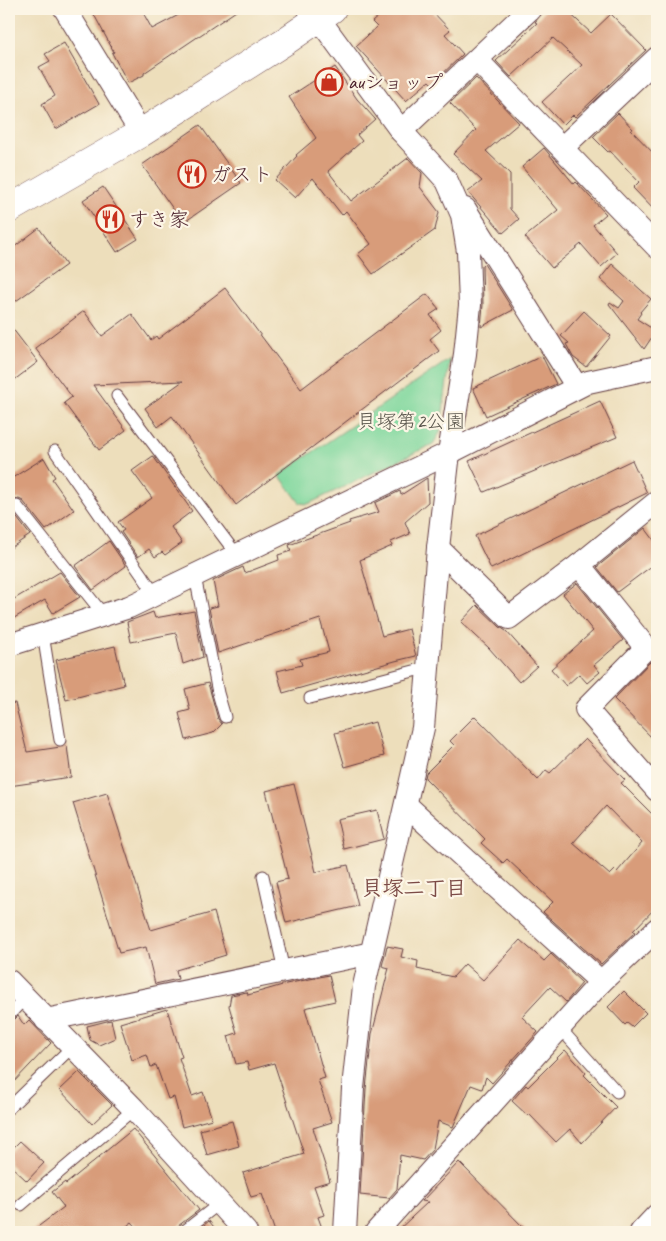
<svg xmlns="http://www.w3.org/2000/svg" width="666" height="1241" font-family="Caveat,'Klee One',sans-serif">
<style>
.green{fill:#7ed79c;stroke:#647b64}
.building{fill:#d89c7a;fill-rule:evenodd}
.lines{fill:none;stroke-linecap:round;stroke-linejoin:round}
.lane-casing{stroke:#623c41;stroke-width:13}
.street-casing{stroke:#623c41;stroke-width:24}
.secondary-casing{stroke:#623c41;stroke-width:29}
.lane{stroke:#fff;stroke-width:11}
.street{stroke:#fff;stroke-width:22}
.secondary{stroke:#fff;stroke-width:28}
.labels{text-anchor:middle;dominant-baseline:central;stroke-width:4.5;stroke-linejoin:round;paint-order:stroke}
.poi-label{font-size:20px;fill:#4a1f2b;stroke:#fcf5e5;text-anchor:start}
.park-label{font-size:20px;fill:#5a564d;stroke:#fcf5e5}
.neighbourhood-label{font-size:21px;font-weight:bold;fill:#7c4b47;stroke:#fcf5e5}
</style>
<rect width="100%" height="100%" fill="#fcf5e5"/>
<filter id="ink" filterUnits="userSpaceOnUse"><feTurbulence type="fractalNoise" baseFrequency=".02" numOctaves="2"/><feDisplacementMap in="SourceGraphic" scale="10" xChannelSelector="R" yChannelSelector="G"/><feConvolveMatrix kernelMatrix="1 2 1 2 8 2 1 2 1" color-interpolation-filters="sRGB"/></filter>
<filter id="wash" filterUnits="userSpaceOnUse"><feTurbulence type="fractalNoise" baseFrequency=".0096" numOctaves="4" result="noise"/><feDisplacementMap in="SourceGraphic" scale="20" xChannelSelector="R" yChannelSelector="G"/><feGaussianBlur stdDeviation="1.12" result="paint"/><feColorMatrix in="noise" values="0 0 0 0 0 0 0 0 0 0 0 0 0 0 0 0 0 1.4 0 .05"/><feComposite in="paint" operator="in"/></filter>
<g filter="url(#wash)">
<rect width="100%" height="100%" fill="#eddebb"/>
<polygon class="green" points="450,359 440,433 433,444 308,504 300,503 279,475"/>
<g id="blocks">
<g class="building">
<polygon points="91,9 141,9 152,29 190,9 239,9 144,73 144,75 128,83 112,53 114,52"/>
<polygon points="387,9 430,9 450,30 445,34 463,54 432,84 429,81 406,101 356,46 377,27 372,22"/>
<polygon points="546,9 565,9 591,33 611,14 646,50 575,117 573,115 563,125 542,102 582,65 553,38 511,77 496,61 537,23 535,22"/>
<polygon points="64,43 99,104 56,129 42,104 55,96 39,67 50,61 45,54"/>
<polygon points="335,67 357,99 375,119 357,135 362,141 328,171 351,201 408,158 422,173 420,187 439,212 435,230 373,274 358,254 371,244 346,211 342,215 313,178 295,198 275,180 297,156 296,155 316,138 289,97"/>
<polygon points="476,78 519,123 486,151 510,174 510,209 519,219 503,233 468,192 482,181 453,154 476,130 450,103"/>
<polygon points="618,113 633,129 631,130 657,157 657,213 633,188 639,182 610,151 608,152 593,137"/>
<polygon points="200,125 241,183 183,223 142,165"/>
<polygon points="544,148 574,184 576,182 606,214 593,225 617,253 601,267 581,244 552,268 525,237 558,210 522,167"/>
<polygon points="103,187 138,239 117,252 83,200"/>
<polygon points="39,228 66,265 9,306 9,251"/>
<polygon points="484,264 513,310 481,327 483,305 482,266"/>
<polygon points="612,264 651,299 640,312 641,313 637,319 656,331 644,349 609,304 610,302 619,308 624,301 600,279"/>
<polygon points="225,288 301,389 427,294 439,309 430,315 441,330 430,339 439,351 236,505 172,416 158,427 145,408 183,381 93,385 126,430 99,450 64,403 72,397 35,348 84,311 102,336 132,314 151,340 156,336 158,339"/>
<polygon points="584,311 611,336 586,367 573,357 566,344 569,343 561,336"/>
<polygon points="9,324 38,362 9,384"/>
<polygon points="542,356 556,384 486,416 473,388"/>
<polygon points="600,401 617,437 484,492 469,461"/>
<polygon points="153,456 192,511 171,527 182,543 165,555 162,552 155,557 149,549 138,557 121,532 124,530 118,522 152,498 132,471"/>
<polygon points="44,458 55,477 52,479 74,510 46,530 23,501 19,499 13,500 10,504 11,510 30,535 9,549 9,480"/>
<polygon points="632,460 647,493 491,569 475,536"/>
<polygon points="427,478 428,502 405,522 410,534 391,542 392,546 360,560 382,636 409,629 416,656 395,661 283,693 277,671 302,665 300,659 329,652 320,619 218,653 209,608 218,606 213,581 243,567 245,573 279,560 278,555 291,551 289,545 350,523 349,521 379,512 375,503 400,491 401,495"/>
<polygon points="645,528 657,544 657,562 617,592 597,567"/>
<polygon points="109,541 126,566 93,590 75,566"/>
<polygon points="60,572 80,597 53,613 45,600 9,621 9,602"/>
<polygon points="577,583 623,640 594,665 600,672 587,683 579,674 566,686 551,669 593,631 563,594"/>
<polygon points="477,605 500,627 506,631 537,666 519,682 489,648 461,622"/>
<polygon points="194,611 203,657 183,664 176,633 131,642 127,622 153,612 155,618"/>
<polygon points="115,646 124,685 66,700 56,660"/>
<polygon points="650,662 657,663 657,743 614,699"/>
<polygon points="208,683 218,719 222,724 213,733 186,740 179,713 190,710 185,689"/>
<polygon points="15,703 27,752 67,746 71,777 9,786 9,704"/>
<path d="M475,716l63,64 8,-10 4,3 35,-34 40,41 -4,3 36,36v87l-24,25 2,1 -34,32 -58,-52 10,-10 -46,-43 -4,4 -22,-20 4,-4 -60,-61 1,-5 28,-28 -4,-4zM606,806l36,37 -25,29 -2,-2 -5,5 -37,-32z"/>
<polygon points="375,722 384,756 345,767 335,733"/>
<polygon points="294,784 316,872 348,865 358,906 286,923 276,882 288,879 266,791"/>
<polygon points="107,793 151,930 214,912 226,955 176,970 178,979 155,984 146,947 119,953 73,803"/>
<polygon points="377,810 384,839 344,849 337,819"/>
<polygon points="520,940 544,961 551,954 582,983 566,1002 550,987 522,1017 538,1032 492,1083 486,1077 482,1089 471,1085 453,1127 438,1121 433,1149 423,1160 400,1155 397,1189 389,1198 360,1195 366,1089 372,1034 389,968 382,966 387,946 403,949 401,957 418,961 417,969 453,977 465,964 483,980"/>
<polygon points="329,975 335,1001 305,1008 325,1078 318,1080 332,1122 313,1128 330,1181 314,1186 324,1215 318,1217 322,1228 309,1232 275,1232 262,1194 251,1197 243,1173 304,1154 274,1063 249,1070 247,1062 236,1064 228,1036 237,1033 229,1006 231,995 247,992 248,995 286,984"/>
<polygon points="624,991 646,1013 632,1027 627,1023 625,1025 608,1007"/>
<polygon points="167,1009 182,1057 179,1058 192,1096 203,1092 212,1119 182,1127 174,1097 168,1099 156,1065 151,1067 147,1055 132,1060 120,1023"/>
<polygon points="18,1016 24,1025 29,1020 51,1043 9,1087 9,1022 14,1020"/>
<polygon points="111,1020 115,1038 99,1045 90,1040 87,1026"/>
<polygon points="565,1050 586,1073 584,1075 616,1107 582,1143 570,1129 556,1142 529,1114 528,1116 512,1101 526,1085 528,1087"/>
<polygon points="79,1072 112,1105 92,1124 60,1090"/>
<polygon points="232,1121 239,1146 207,1155 200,1130"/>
<polygon points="133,1129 199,1210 178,1226 176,1232 141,1232 132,1222 119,1232 31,1232 64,1207 52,1192 65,1182 66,1184"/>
<polygon points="20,1141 44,1163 27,1181 9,1164 9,1152"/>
<polygon points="459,1162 528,1232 396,1232 428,1202 422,1201"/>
<polygon points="209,1221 218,1232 195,1232"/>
</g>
</g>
</g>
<g filter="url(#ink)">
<use href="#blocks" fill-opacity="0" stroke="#623c41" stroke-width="1"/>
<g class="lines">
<g class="lane-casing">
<g id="lane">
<polyline points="117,396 237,555"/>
<polyline points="55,451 155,594"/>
<polyline points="17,506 103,614"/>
<polyline points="195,576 218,693 225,717"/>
<polyline points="43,634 60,740"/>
<polyline points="310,698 429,667"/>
<polyline points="263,876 284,971"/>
<polyline points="9,1015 25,998"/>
<polyline points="559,1027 617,1092"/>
<polyline points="9,1108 72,1047"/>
<polyline points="21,1205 134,1109"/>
<polyline points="183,1232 220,1203"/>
</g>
</g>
<g class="street-casing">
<g id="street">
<polyline points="65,9 141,133"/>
<polyline points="309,9 319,19 401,131 447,181 462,215 468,252 470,305 465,354 449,453 438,548 423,728 364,986 353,1088 345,1232"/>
<polyline points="477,60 657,247"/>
<polyline points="401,131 530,9"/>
<polyline points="562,148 657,58"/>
<polyline points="465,209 577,387"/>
<polyline points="438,548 509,618 579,565 646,648 657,650"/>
<polyline points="579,565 657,502"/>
<polyline points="9,645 129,607 449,453 588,382 657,367"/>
<polyline points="646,648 586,709 657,790"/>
<polyline points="406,805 601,982"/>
<polyline points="9,981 134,1109 246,1232"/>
<polyline points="46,1020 372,953"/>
<polyline points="376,1232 601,982 657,929"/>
<polyline points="641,1232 657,1215"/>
</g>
</g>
<g class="secondary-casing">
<polyline id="secondary" points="9,209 141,133 287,40 332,9"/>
</g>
<use href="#lane" class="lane"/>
<use href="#street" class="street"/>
<use href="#secondary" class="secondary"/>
</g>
</g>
<defs>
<g id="shop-ring" transform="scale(1.4375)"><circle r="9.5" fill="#fcf5e5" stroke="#c8321e" stroke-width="1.5"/><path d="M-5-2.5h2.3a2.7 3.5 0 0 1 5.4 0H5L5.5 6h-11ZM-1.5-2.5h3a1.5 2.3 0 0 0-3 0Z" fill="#c8321e"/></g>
<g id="restaurant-ring" transform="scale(1.4375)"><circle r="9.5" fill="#fcf5e5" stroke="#c8321e" stroke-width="1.5"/><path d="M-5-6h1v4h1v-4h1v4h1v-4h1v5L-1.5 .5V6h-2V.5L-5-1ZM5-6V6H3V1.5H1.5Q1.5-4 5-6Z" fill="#c8321e"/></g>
</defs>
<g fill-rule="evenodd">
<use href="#shop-ring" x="329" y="82"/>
<use href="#restaurant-ring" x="192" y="174"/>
<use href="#restaurant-ring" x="110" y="219"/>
</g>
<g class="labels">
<g class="poi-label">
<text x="348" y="82">auショップ</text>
<text x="211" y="174">ガスト</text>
<text x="129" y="219">すき家</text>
</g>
<g class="park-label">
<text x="411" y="421">貝塚第2公園</text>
</g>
<g class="neighbourhood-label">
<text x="414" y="888">貝塚二丁目</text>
</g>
</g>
<rect width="666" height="1241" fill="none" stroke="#fcf5e5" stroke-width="30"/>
</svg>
